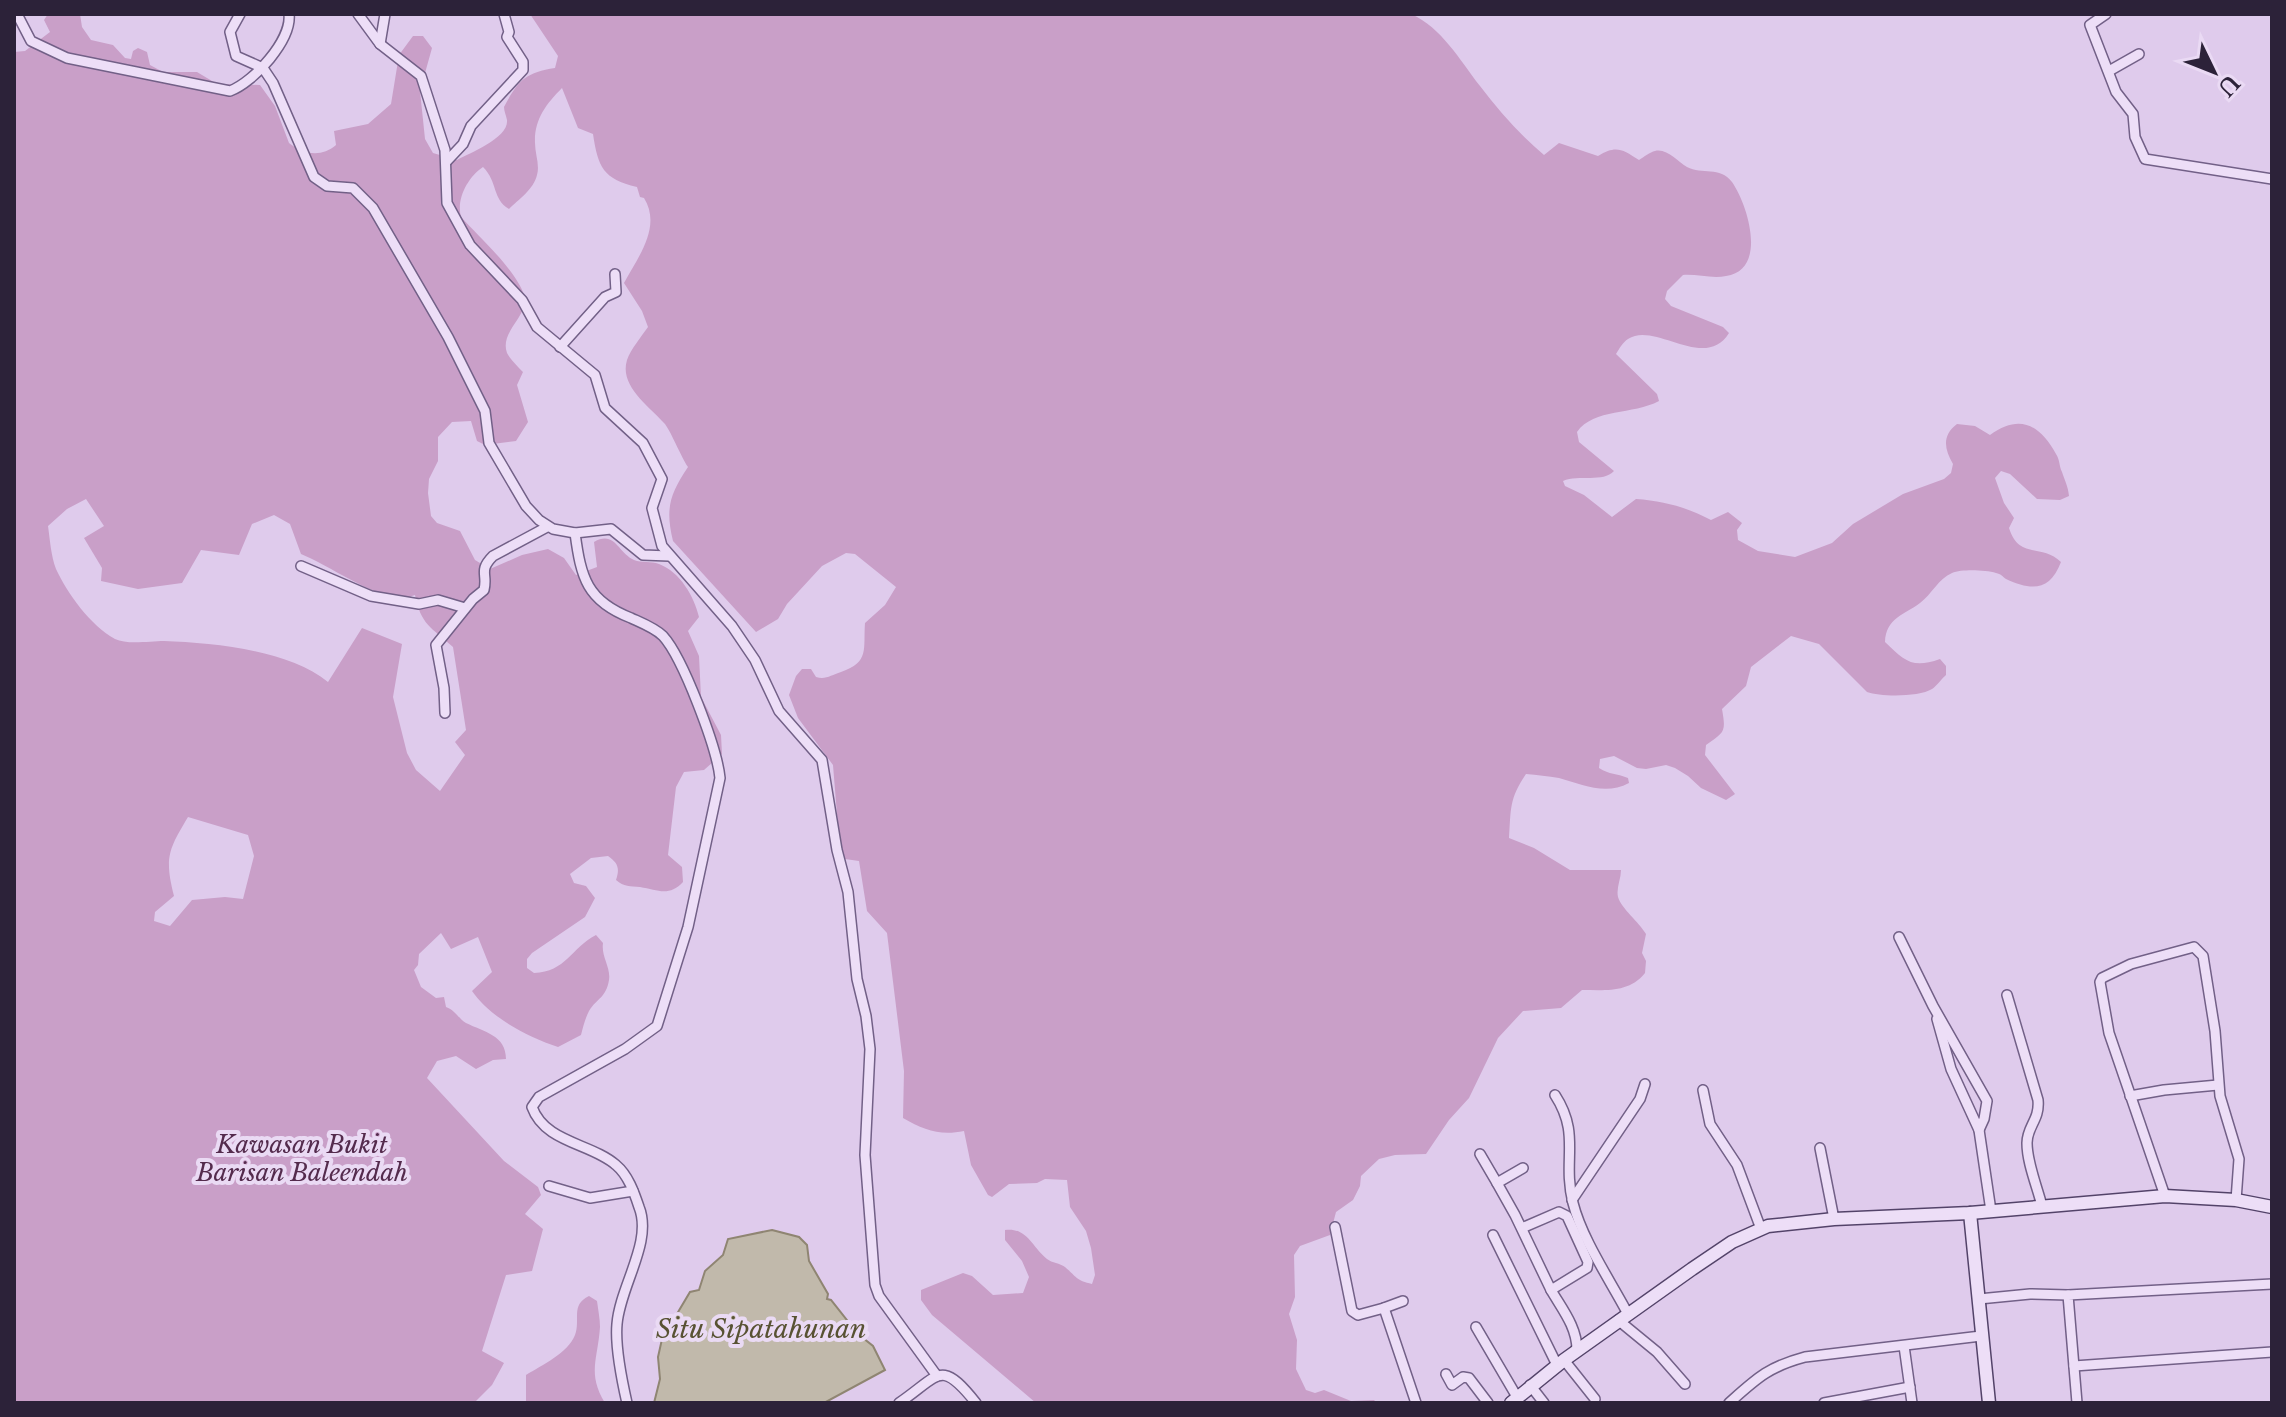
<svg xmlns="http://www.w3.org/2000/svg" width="2286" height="1417" font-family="'Libre Baskerville',serif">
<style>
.green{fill:#c99fc8;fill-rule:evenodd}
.water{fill:#c1b9ab;stroke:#8f8572;stroke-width:2}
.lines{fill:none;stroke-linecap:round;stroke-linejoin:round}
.street-casing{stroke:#726087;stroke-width:12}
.secondary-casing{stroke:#534369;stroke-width:15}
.street{stroke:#eddef7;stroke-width:9}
.secondary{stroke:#eddef7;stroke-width:12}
.labels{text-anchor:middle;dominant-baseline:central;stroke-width:8;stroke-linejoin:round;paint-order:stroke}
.park-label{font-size:24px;font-style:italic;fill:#542b4d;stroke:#eadaf4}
.water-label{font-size:26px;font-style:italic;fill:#585233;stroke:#eadaf4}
</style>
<rect width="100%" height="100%" fill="#dfcbec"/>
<g class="green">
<path d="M48,14h32l2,13 9,13 22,5 12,13 6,1 2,-8 5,-3 9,4 3,13 13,7h34l20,12 43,1 15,21 14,37c14,11 32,15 47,2l-2,-14 34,-7 23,-20 8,-49 14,-19h10l9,12 -12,43 5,48 8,14 24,7c13,-7 52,-22 50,-40 -1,-5 -3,-9 -3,-13 14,-26 20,-34 51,-39l3,-12 -28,-42h881c31,14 48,45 69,72 19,25 40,49 64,69l15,-12 39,13c18,-11 24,-7 41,4 5,-3 11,-8 16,-9 12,-3 23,11 32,16 15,8 33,-1 45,15 16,23 36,88 -6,94 -13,3 -29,-2 -43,-1l-16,16 -2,8 6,7 52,21 6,6c-24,39 -74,-12 -101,6 -5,3 -9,10 -12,15l41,40 2,7c-26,14 -65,7 -82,31l2,10 35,29c-11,12 -35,3 -51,10l2,5 19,9 28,22 24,-18c28,2 50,8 75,21l17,-8 14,11 -5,7 1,10 20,11 37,6 37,-14 21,-19 50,-30 41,-15 7,-6 2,-9c-9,-15 -11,-29 4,-40l18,2 15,9c30,-22 50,-10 66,19 4,6 3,12 6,18 3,9 6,14 7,24l-9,4 -23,-1 -27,-25 -9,-3 -6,7 9,25 10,15 -5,10c10,32 33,15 52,34 -11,29 -29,29 -55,17 -4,-3 -5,-5 -10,-6 -11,-3 -34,-4 -44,0 -13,5 -21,22 -32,30 -16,12 -34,15 -35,39 20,19 27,27 55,17l6,7v9c-5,4 -9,11 -14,14 -13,8 -51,8 -65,3l-48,-48 -28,-8 -40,31 -5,19 -24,23c4,23 3,23 -16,36l-1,10 30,39 -9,6 -25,-12 -13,-12 -13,-8 -9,-3 -20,4 -9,-1 -23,-12 -14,3 -1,9c11,7 17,5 29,10l1,5c-24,13 -47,1 -70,-5 -11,-2 -22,-3 -33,-4 -17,25 -15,35 -17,64l25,10 36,22h51c0,9 -5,18 -3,27 3,11 21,25 28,37l-4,19 4,8 -1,12c-16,20 -39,17 -63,17l-21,18 -38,3 -25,27 -29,60 -20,22 -23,34 -31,1 -16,4 -18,17 -1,10 -7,14 -17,12 -6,23 -30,11 -6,9 1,42 -6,17 8,26 -1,29 10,21 9,3 9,-3 27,11 23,-1 3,3h-341l-104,-88 -11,-15v-10l42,-17 9,3 21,19 30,-2 6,-16 -7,-16 -17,-21v-10c22,-3 27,17 42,29 5,4 13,4 18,8 12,10 10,13 27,17l3,-9 -4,-27 -5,-17 -16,-24 -3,-27 -22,-1 -8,4 -28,1 -17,13 -4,-2 -17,-30 -7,-34c-24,5 -40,-1 -61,-13l1,-47 -17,-138 -20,-22 -8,-50 -14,-2 -6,-20 -6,-74 -35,-47 -9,-23 7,-19 6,-7h9l5,8c10,3 15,-2 25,-5 29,-10 22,-23 24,-49l20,-18 11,-18 -41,-33 -9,-1 -24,13 -35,38 -9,15 -22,13 -83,-91c-8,-33 -3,-47 15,-74 -7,-10 -18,-38 -24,-44 -15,-17 -45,-37 -37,-63 4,-11 14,-23 21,-33l-6,-16 -18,-28c14,-26 38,-56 20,-85l-4,-1 -3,-10c-34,-8 -39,-20 -44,-53l-15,-6 -16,-40c-16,16 -28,32 -27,55 0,11 5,22 2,32 -3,14 -19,25 -28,34 -17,-10 -11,-27 -26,-42 -15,10 -27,32 -22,50 18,20 55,53 63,78 7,19 -25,36 -17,58 3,6 11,14 16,19l-6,13 11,37 -12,19 -31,4 -8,-4 -6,-20 -19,1 -14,15v24l-9,18 -1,14 3,23 6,7 23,8 15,29 15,9 32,-14 26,-6 16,9 12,17 21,-8 -3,-25c21,-12 24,11 40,18 8,3 17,1 25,4 21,8 35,32 40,53l-11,14 11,25 2,41 20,38 1,19 -18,16 -20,2 -8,15 -8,68 14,12 1,15c-14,15 -25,8 -43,5 -10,-1 -16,0 -24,-7 4,-12 2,-17 -8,-24l-17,2 -21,16 4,9 12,3 9,12 -10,19 -53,36 -5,6v9l7,5c32,-1 37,-25 62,-38l7,8c-2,14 8,24 6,37 -3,18 -12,18 -20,31 -4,8 -6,16 -8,24l-23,12c-32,-11 -67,-29 -86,-56l20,-19 -14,-35 -27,12 -10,-16 -22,21 -1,11 -4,5 7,17 15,11 8,-1 2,10c9,3 12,11 20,16 18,9 40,12 40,36l-13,1 -17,9 -20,-13 -19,5 -10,17 77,83 34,26 3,8 -16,19 18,15 -11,42 -26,4 -24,76 22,12 -12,22 -18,18h-460v-1351l11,-1 25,-19 -6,-12zM86,499l18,27 -20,12 18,30 -1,13 37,8 44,-6 19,-33 38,5 13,-31 22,-9 16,9 11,30c25,10 77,45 101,45 5,0 9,-3 13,-4 6,30 16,32 38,52l13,83 -11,12 10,13 -25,36 -24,-21 -9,-17 -14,-56 9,-53 -40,-16 -34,54c-39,-32 -113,-39 -164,-41 -14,0 -37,4 -49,-2 -24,-13 -48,-46 -59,-70 -5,-13 -6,-29 -8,-43l19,-17zM188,817l60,18 6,21 -11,43 -18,-2 -33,3 -22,26 -16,-5 1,-9 19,-16c-10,-39 -5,-47 14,-79z"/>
<path d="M589,1296l8,5c1,8 3,18 3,26 -2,32 -13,46 5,76h-79v-28c16,-10 42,-22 49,-40 6,-15 -5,-30 14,-39z"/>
</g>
<polygon class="water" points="772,1230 799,1237 807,1245 809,1261 828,1294 827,1299 831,1300 858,1334 873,1346 885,1370 824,1403 654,1403 660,1379 658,1357 662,1339 690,1292 699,1290 705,1271 723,1255 728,1239"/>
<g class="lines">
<g class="street-casing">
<g id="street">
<path d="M17,14l14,27 36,17 163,33c24,-9 62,-51 59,-77"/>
<polyline points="240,14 230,32 236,56 263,68 273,83 314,177 327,186 353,188 373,208 448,337 485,411 489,443 526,506 539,520 553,529 575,533 611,529 643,555 669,556"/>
<polyline points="358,14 380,44 421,76 445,150 447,203 470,245 522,300 537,327 595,375 605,408 643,443 662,479 652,508 662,546 732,626 755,660 779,711 822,760 837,850 848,892 857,979 866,1016 870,1049 865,1155 875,1285 879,1296 937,1376"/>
<polyline points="2106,14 2090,25 2116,92 2133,114 2135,137 2145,159 2272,179"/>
<polyline points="380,44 385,14"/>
<polyline points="2109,71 2139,54"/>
<polyline points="447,161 463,144 471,126 523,70 523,62 507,37 509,32 504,14"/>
<polyline points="560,347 605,297 616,292 615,274"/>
<path d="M575,533c6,45 12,68 56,85 11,5 24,10 32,18 20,22 54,112 57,142l-32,149 -31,99 -32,23 -86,48 -7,10c13,36 59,36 84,58 12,10 18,27 23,42 14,35 -19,79 -22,117 -2,22 5,57 10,79"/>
<polyline points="301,566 371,596 419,604 438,600 465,608"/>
<path d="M445,713l-1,-25 -8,-43 37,-46 11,-9c4,-16 -6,-19 9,-34l54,-29"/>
<polyline points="1899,937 1933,1006 1987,1101 1984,1119 1979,1130"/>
<path d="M2007,995l31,105c2,20 -11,26 -11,43 0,20 10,43 15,63"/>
<polyline points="1937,1019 1951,1069 1979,1130 1991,1211"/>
<polyline points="1703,1090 1710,1124 1737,1165 1761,1229"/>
<path d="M1555,1095c26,40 7,64 18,108 9,36 37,77 55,111"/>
<polyline points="2130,1096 2164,1090 2218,1085"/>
<polyline points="1820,1148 1834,1219"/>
<polyline points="1480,1154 1497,1183"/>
<polyline points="1523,1168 1497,1183 1515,1215 1551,1290"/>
<polyline points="549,1186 590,1198 633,1191"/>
<polyline points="2165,1196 2109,1033 2100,982 2102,978 2131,964 2194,947 2203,956 2215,1031 2220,1096 2239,1159 2236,1200"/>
<polyline points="1572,1200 1640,1099 1645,1084"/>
<polyline points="1335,1227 1352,1311 1358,1315 1384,1308 1416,1403"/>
<path d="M1522,1228l37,-16 8,4 21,46 -1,6 -36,22c11,19 26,37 26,60"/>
<polyline points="1493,1235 1557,1365"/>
<polyline points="1979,1299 2030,1294 2068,1295"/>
<polyline points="1384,1308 1403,1301"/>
<polyline points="1618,1320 1657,1352 1685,1384"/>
<polyline points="1476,1327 1517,1397"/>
<polyline points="1904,1346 1912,1403"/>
<polyline points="1564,1360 1595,1399"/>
<polyline points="2074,1366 2272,1352"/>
<polyline points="1446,1374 1452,1385 1463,1377 1469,1378 1488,1403"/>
<polyline points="1530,1385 1544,1403"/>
<path d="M899,1403c41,-28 41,-45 77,0"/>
<path d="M1729,1403c28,-25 39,-36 76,-46l176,-21"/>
<polyline points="1824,1403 1910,1387"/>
<polyline points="2077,1403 2068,1295 2272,1284"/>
</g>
</g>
<g class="secondary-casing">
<g id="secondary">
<polyline points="1970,1213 1989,1403"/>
<polyline points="1511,1403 1564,1360 1692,1269 1732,1242 1768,1226 1834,1219 1970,1213 2165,1196 2236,1200 2272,1207"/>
</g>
</g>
<use href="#street" class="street"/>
<use href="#secondary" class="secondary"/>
</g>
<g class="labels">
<g class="park-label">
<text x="302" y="1144">Kawasan Bukit<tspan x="302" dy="28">Barisan Baleendah</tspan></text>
</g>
<g class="water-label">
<text x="761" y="1329">Situ Sipatahunan</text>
</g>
</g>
<rect width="2286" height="1417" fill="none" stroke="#2c2239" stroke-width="32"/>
<g transform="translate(2214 72) rotate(133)" stroke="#eadaf4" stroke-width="6" paint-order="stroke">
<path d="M0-6L14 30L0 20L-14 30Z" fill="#2c2239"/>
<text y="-12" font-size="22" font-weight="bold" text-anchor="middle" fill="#2c2239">U</text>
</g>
</svg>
